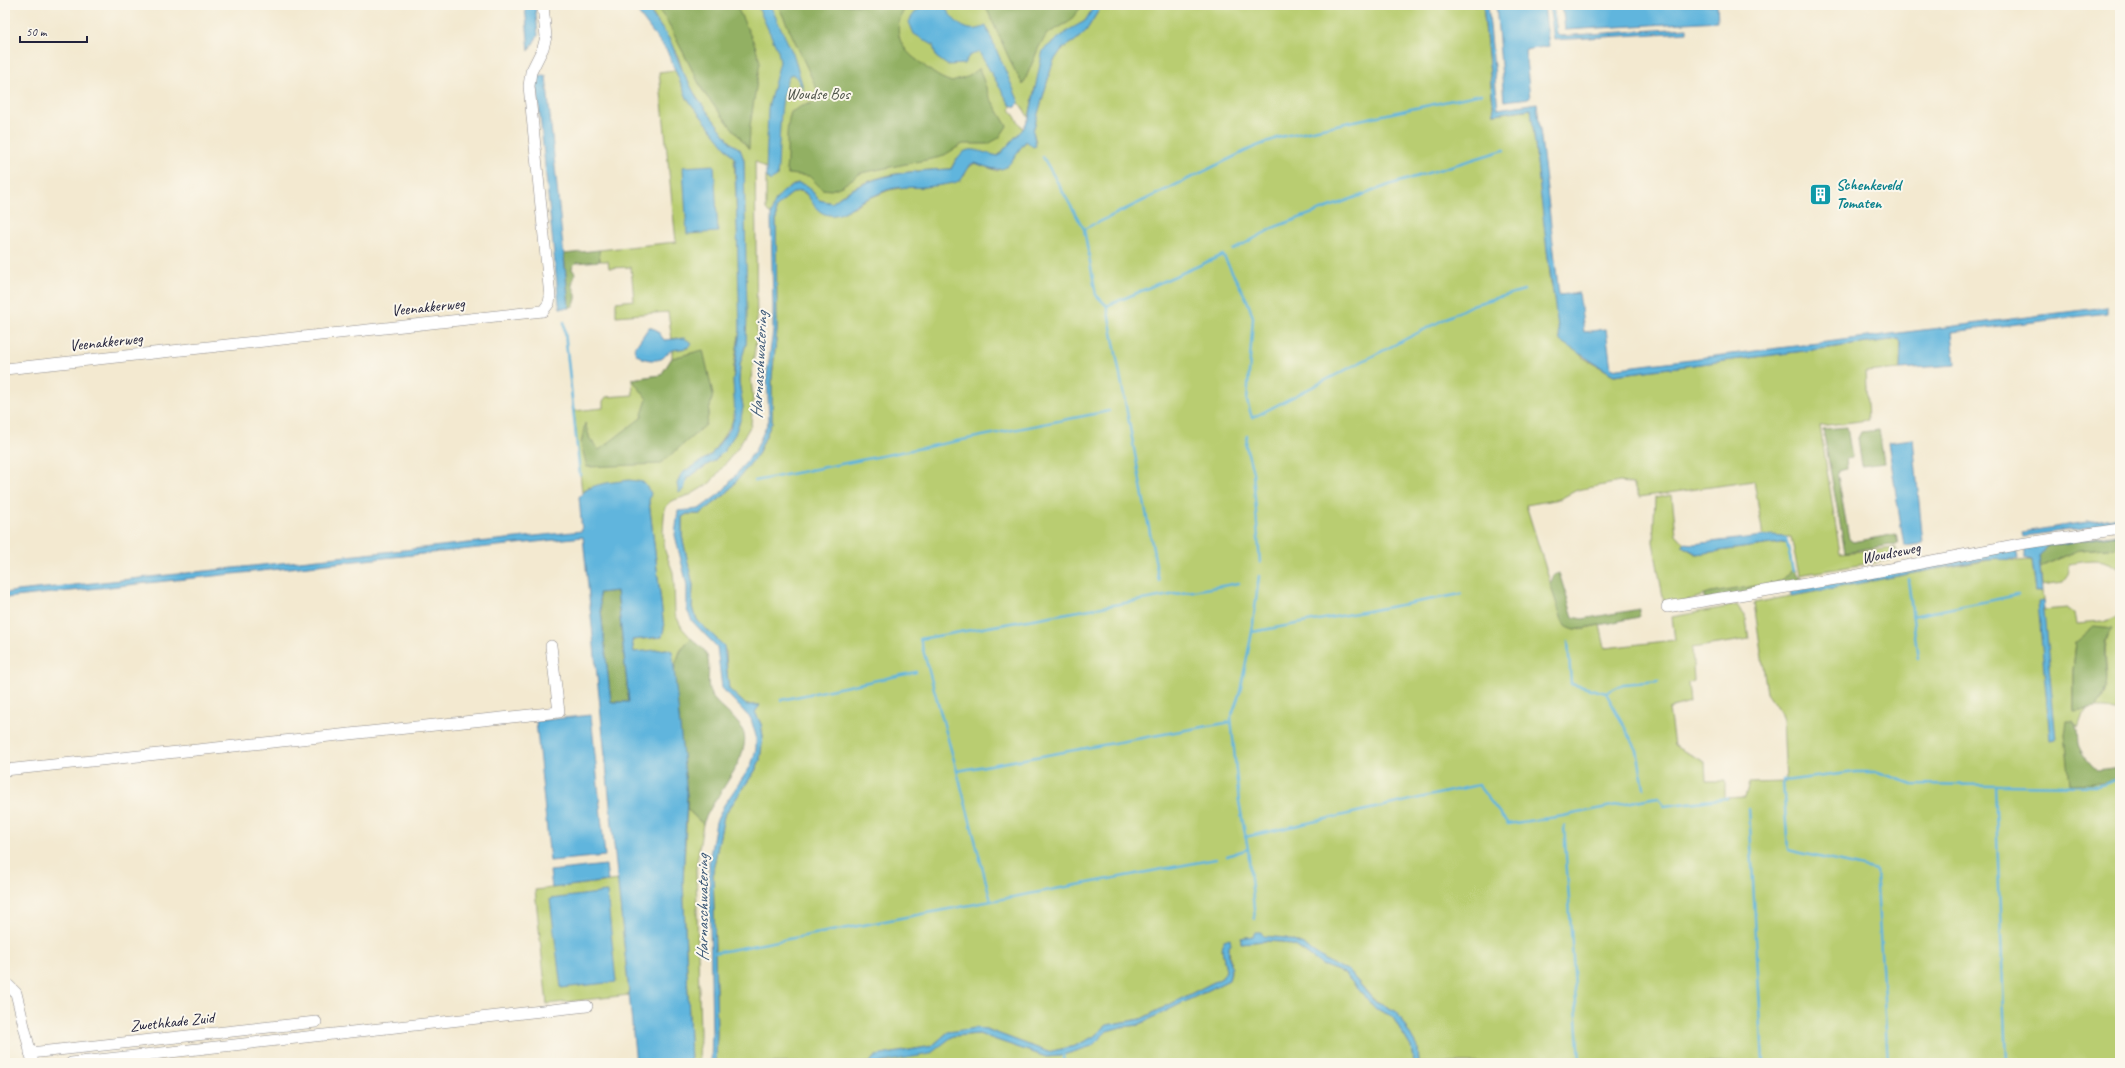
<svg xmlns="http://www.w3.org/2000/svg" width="2125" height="1068" font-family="Caveat,sans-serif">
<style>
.green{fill:#b9cd71;stroke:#6e7856;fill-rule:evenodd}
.forest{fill:#92b063;stroke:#5a694f}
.water{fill:#61b5dd;stroke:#426c8c;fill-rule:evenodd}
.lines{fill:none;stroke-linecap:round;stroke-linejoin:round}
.stream{stroke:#61b5dd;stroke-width:2.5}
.minor-casing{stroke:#8a8686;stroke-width:12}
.minor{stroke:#fff;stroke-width:11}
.labels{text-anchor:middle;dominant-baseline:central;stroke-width:4;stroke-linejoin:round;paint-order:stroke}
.park-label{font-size:16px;fill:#4f554b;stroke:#fbf7ec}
.culture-label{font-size:16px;font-weight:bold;fill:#0d838f;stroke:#fbf7ec;text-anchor:start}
.street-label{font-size:16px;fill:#22223b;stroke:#fbf7ec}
.water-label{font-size:17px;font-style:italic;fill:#385574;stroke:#fbf7ec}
</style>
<rect width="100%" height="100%" fill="#fbf7ec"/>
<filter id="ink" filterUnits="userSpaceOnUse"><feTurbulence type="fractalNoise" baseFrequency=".025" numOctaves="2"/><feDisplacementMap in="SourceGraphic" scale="8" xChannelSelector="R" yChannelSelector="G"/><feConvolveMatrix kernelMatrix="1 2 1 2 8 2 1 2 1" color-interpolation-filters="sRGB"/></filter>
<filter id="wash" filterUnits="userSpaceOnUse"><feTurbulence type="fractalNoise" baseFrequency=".012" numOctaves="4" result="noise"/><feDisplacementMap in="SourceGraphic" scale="16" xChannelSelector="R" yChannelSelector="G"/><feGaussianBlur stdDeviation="0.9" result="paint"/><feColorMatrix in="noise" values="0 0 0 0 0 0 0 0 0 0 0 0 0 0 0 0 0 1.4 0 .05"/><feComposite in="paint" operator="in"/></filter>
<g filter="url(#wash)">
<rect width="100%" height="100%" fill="#f3e9d0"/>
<!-- green -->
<g class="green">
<path d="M 645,5 L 1095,5 L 1085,21 L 1078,25 L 1035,87 L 1029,118 L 1015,96 L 1010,109 L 1023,129 L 998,156 L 993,155 L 956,159 L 951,169 C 907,171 867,173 832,203 L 819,200 L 808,186 L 797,183 C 784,190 774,200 771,215 L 766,209 L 766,176 L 770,180 L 777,176 L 755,161 L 757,333 L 751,379 L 753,400 L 751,425 L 737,449 L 710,483 L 690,495 L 671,501 L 665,508 L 664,516 L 663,533 L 665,551 L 673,572 L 674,584 L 675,614 L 682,628 L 691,638 L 680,651 L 674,670 L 673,658 L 667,649 L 634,653 L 632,640 L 662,637 L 664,628 L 649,501 L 589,487 L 582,493 L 574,411 L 603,408 L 603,401 L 606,397 L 633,395 L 632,379 L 661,375 L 672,358 L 672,350 L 688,348 L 677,338 L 672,339 L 668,312 L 616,316 L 616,302 L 634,300 L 631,267 L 609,268 L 608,261 L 600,261 L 599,250 L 676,242 L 659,72 L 675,70 L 688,100 L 734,157 L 740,282 L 740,330 L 734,365 L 733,380 L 735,407 L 732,423 L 711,455 L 685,471 L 679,492 L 687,478 L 715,460 L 735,434 L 743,407 L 739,382 L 740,364 L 746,344 L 744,160 L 740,149 L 731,143 L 697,98 L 683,72 L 678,56 L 654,16 ZM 667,20 L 672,24 L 724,118 L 704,93 Z"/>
<path d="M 1102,5 L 1483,5 L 1494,114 L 1531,109 L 1551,283 L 1582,357 L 1614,375 L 1899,339 L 1901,344 L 1900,369 L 1865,372 L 1868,420 L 1820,426 L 1840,553 L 1896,548 L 1896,559 L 1799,575 L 1791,537 L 1763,536 L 1754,481 L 1639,497 L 1633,484 L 1620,482 L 1577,490 L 1560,499 L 1526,505 L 1562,620 L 1574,630 L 1600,625 L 1605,648 L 1675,640 L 1672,617 L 1737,605 L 1746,619 L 1749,639 L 1692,648 L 1694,681 L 1688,683 L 1690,703 L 1669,709 L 1674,746 L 1705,762 L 1706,781 L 1725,781 L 1725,798 L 1745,797 L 1749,783 L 1786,782 L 1783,720 L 1780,712 L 1767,693 L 1754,603 L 1884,578 L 2001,558 L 2017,561 L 2032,560 L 2036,592 L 2042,591 L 2044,610 L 2067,608 L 2074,613 L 2076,624 L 2103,622 L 2120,615 L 2120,711 L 2106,708 L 2096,708 C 2099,703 2103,697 2105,692 C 2111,672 2100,652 2109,633 L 2076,642 L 2073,671 L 2073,710 L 2088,710 L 2083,714 L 2078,728 L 2073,722 L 2065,734 L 2104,784 L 2120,777 L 2120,1063 L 1419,1063 L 1418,1049 L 1397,1012 L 1373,999 L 1348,970 L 1333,965 L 1303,945 L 1286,938 L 1253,936 L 1241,938 L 1241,943 L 1265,941 L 1283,942 L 1297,947 L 1322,965 L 1344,973 L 1376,1009 L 1392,1016 L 1411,1047 L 1414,1063 L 878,1063 L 942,1044 L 953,1036 L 979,1034 L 1046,1057 L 1060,1056 L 1092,1046 L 1107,1031 L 1121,1027 L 1138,1025 L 1229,980 L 1231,972 L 1229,946 L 1222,949 L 1226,971 L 1222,978 L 1141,1019 L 1107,1025 L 1093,1037 L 1075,1046 L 1048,1052 L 986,1029 L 948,1032 L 932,1046 L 876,1056 L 868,1063 L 716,1063 L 717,1033 L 713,870 L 724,816 L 755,771 L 760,760 L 763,736 L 761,724 L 755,712 L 760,705 L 746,705 L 728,689 L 726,651 L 698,621 L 694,614 L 692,607 L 693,585 L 682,536 L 682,517 L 687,514 L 700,514 L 726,494 L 758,454 L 772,422 L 772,376 L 777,331 L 776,208 C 807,175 802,198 828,215 L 857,206 L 860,202 L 889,190 L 906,187 L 924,187 L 964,176 L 968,168 L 975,163 L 998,171 L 1027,141 L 1031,144 L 1036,142 L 1033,131 L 1053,62 L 1062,49 L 1075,41 L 1086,31 Z"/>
<polygon points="1672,495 1676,534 1684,543 1682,546 1696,554 1787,542 1793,569 1782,580 1775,583 1705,595 1665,608 1653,542 1655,498"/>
<path d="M 2120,547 L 2120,570 C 2105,556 2088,560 2070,563 L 2068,575 L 2063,582 L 2042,585 L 2040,567 L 2079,550 Z"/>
<polygon points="687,809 703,824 696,869 700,1035 699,1063 691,1063 683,882"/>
<polygon points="618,880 629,995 547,1004 535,890"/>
</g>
<!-- forest -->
<g class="forest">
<polygon points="655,5 736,5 755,45 760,62 750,126 749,149 704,93 667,21"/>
<path d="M 778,5 L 907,5 C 892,27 897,46 918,61 C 930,70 936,77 952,82 L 967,77 L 979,68 L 989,96 L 1007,126 L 999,138 L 988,144 L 963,144 L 941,157 L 861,173 L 842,186 L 831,190 L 822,189 L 809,176 L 788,174 L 786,170 C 789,151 784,131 791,112 L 802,106 L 822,100 Z"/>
<polygon points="985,5 1083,5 1069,22 1047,34 1039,47 1023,85 1013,67"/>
<path d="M 599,250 L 600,261 L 576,263 L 573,266 L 572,269 L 575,273 L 572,285 C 576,293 578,296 574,305 L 569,308 L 564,254 Z"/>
<polygon points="703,350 713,394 706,425 660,464 587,467 581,444 585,423 590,439 599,450 641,418 647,399 632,379 661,375 672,358"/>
<polygon points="1847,427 1852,458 1846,459 1847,469 1837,471 1849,539 1853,542 1896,534 1898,544 1845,552 1823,429"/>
<polygon points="1879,430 1884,463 1862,466 1858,438 1861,432"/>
<polygon points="2120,534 2120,547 2079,550 2040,567 2039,556 2048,546"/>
<polygon points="1793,569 1796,575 1808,581 1704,601 1705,595 1711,593 1775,583 1782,580"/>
<polygon points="1559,573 1573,617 1582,619 1640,609 1639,617 1574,630 1565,626 1562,620 1550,584 1554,575"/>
<polygon points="617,591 629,702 611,702 599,593"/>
<path d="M 2094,627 L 2112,629 C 2097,646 2111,672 2105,691 C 2103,697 2099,703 2096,708 L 2073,711 L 2073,671 L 2076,642 Z"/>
<path d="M 691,638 C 695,642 701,646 704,650 C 714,663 704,682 711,695 C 719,708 734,715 742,729 C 756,753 711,799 703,824 L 687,809 L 687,795 L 674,676 C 674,662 681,647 691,638 Z"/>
<path d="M 2067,722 L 2073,722 C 2079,730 2077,735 2078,744 C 2080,752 2091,765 2097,770 L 2120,767 L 2120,777 L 2104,783 L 2070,784 L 2065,734 Z"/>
</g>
<!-- water -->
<g class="water">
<polygon points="525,5 535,5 538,35 529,51"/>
<polygon points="632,5 645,5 670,40 683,72 697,98 731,143 740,149 744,160 747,315 746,344 740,364 739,382 743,407 741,418 735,434 724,451 715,460 687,478 684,489 679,493 677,484 680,476 685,471 711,455 730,429 735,415 733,380 740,330 735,159 688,100 667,51"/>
<path d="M 757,5 L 770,5 L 794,56 L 804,91 L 795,75 L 791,74 C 778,88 780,156 777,177 L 770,181 L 766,176 L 768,108 L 780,62 L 778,51 Z"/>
<path d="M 928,5 L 945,7 C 954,22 967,36 986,26 L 1019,102 L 1016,107 L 1010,105 L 979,52 L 969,56 L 964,64 L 947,65 L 936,57 L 933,45 L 914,34 L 909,22 C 914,12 918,8 928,5 Z"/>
<path d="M 1095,5 L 1102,5 L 1086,31 L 1075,41 L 1062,49 L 1053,62 L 1033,131 L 1036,146 L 1033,147 L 1026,141 C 1005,166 1012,177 975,163 L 971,164 L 961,180 L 954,183 C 944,185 934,186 924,187 C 912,188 899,186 887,190 C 879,194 870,197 862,201 C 852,206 842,217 829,215 C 803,211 814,167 776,208 L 777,331 L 772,376 L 772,422 L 758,454 L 726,494 L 700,514 L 687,514 L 682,517 L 682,536 L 693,585 L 692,607 L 694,614 L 698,621 L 724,646 L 729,689 L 746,705 L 760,705 L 755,712 L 761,724 L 763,736 L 760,760 L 755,771 L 724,816 L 713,870 L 717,1033 L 716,1063 L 711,1063 L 712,1033 L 709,862 L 716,822 L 724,805 L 751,766 L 756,749 L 756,736 L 751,719 L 722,688 L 717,647 L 692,621 L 687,610 L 687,585 L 675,535 L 678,511 L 699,509 L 722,492 L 755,451 L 769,420 L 767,374 L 773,331 L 773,306 L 771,215 C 775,195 782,192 798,183 L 808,186 L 819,200 L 832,203 C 868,174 906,171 951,169 C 966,140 973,151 998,156 L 1023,129 L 1029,118 L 1043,50 L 1069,30 L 1085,21 Z"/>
<polygon points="1483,5 1488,5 1498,109 1537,103 1559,295 1579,293 1584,332 1606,329 1611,369 2107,307 2107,313 1952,332 1955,365 1900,369 1901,344 1899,339 1614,375 1610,373 1560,341 1547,251 1531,109 1494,114"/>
<polygon points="1496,5 1544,5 1549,46 1525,50 1530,98 1504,101"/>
<polygon points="1549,5 1553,5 1557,33 1560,36 1687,28 1687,32 1554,40"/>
<polygon points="1562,5 1717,5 1718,21 1565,30"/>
<polygon points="536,76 546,76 569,308 560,308 559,304"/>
<polygon points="714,165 718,232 687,234 683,167"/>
<path d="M 649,327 L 657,330 L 664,340 L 684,338 L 692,343 C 689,350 680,348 673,350 C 667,351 666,357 661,359 C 652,362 636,359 634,349 Z"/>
<polygon points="1913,439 1923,544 1904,546 1888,442"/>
<path d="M 629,480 L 643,482 L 651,493 L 649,501 L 664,628 L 662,637 L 632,640 L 634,652 L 667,649 L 672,651 L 673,658 L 687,795 L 683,882 L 691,1063 L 636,1063 L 583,537 L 5,598 L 5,593 L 18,591 L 582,531 L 579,497 C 590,482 612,483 629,480 ZM 617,591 L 629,702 L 611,702 L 599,593 Z"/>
<polygon points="2120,517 2120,523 2024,536 2023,532"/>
<polygon points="2120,534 2048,546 2039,556 2042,591 2036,592 2032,560 2025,558 2025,547"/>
<polygon points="1772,535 1784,536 1787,542 1697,554 1682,546 1684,543 1694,544"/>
<polygon points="2016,549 2018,559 1983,560 1792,596 1791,591"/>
<polygon points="2043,601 2056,739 2050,740 2038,602"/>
<polygon points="591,715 605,856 550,861 536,721"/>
<polygon points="606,865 608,881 552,888 550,871"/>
<polygon points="607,892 616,982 561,988 550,899"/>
<polygon points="1255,932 1261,932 1263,936 1286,938 1303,945 1333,965 1348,970 1373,1000 1397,1012 1418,1049 1419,1063 1414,1063 1411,1047 1392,1016 1376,1009 1344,973 1322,965 1297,947 1283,942 1265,941 1241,943 1241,938 1253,936"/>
<path d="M 1230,938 L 1231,945 L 1229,946 C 1227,958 1233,968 1229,980 L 1138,1025 L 1121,1027 L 1107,1031 L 1092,1046 L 1060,1056 L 1046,1057 L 979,1034 L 953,1036 L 930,1054 L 878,1063 L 868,1063 L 876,1056 L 932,1046 L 948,1032 L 975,1028 L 986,1029 L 1048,1052 L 1075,1046 L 1093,1037 L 1107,1025 L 1141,1019 L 1222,978 L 1226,971 L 1222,949 L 1224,940 Z"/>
</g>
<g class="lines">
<!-- stream -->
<g class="stream">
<polyline points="1043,157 1084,229 1096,295 1107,306 1159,581"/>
<polyline points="1097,223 1252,148 1280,137 1481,94"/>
<polyline points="1084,229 1094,224"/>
<polyline points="1233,250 1275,227 1392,184 1504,150"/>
<polyline points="1107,306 1223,255 1247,300 1253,317 1247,401 1252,418 1472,305 1524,290"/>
<polyline points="564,322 580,475"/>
<polyline points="1247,435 1246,446 1253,472 1260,563"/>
<polyline points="755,481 1109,411"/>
<polyline points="1782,538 1786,538 1793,571"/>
<polyline points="1908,579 1918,659"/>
<polyline points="1912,616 2018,595"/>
<polyline points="1252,632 1461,594"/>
<polyline points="1568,641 1571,684 1606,693 1637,750 1644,788"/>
<polyline points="1606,693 1623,684 1659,681"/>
<polyline points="781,700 916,672"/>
<polyline points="957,771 1231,722"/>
<polyline points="1995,785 2006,1063"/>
<polyline points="1749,809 1763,1063"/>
<polyline points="1564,826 1580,1063"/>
<polyline points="1245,837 1478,785 1508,824 1563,816 1646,799 1659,797 1664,806 1728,798"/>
<polyline points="1227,856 1248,849"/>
<polyline points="991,901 957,771 920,639 1239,583"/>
<polyline points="1255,919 1248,849 1239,802 1231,717 1240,692 1252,632 1259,576"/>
<polyline points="714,953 1216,859"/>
<polyline points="1063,1054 1064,1063"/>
<polyline points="1888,1063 1876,870 1788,850 1783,781 1856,772 1878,772 1912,784 2098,786 2120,778"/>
</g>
</g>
</g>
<g filter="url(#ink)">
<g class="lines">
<defs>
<g id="minor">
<polyline points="5,369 543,311 549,303 550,297 529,86 531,72 543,48 546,37 543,5"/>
<polyline points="1667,607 1848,577 2020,544 2120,529"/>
<polyline points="5,770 559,712 551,646"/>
<polyline points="5,982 16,993 33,1063"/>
<polyline points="30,1053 316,1022"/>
<polyline points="71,1063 587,1006"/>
</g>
</defs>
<!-- minor casing -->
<use href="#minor" class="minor-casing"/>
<!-- minor -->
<use href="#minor" class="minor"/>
</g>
</g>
<!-- icons -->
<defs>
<symbol id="building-square" viewBox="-11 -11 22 22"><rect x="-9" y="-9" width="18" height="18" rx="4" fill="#0f9aa8" stroke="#fbf7ec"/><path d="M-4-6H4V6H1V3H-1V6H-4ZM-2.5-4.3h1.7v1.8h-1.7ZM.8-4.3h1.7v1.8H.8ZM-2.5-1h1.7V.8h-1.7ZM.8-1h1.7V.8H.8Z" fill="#fff"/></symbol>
</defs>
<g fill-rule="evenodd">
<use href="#building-square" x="1808" y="182" width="25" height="25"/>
</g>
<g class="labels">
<!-- park labels -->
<g class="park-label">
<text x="818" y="94">Woudse Bos</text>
</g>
<!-- culture labels -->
<g class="culture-label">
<text x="1836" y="185">Schenkeveld<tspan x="1836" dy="18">Tomaten</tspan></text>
</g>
<!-- street labels -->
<g class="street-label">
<text transform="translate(428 307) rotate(-6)">Veenakkerweg</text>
<text transform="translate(106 342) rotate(-6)">Veenakkerweg</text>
<text transform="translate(1891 553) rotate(-11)">Woudseweg</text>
<text transform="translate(172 1022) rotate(-6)">Zwethkade Zuid</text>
</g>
<!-- water labels -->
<g class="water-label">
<text transform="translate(759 365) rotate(-87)">Harnaschwatering</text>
<text transform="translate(702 908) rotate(-90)">Harnaschwatering</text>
</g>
</g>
<!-- margin -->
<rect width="2125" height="1068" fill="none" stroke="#fbf7ec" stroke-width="20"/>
<!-- scale -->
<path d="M20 36v6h67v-6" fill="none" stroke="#22223b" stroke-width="2"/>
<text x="26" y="36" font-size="12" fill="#22223b" stroke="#fbf7ec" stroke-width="3" paint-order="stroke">50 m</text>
</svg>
